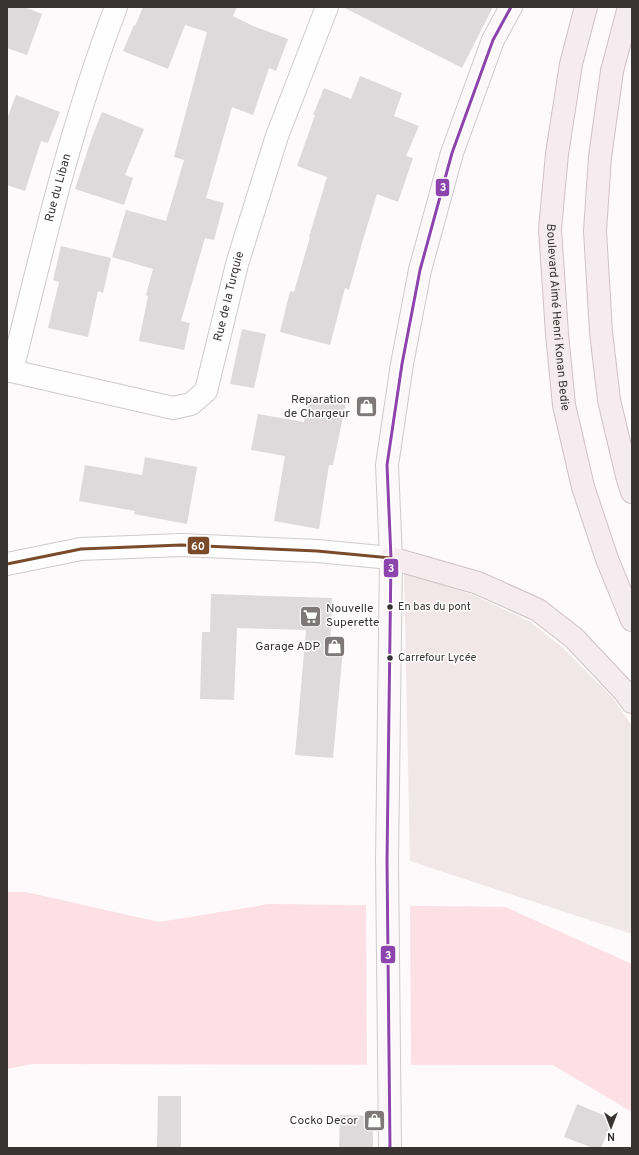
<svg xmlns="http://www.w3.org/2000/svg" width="639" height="1155" font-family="Overpass,sans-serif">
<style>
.built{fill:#f1e7e9}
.water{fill:#fce0e6}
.pier{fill:#fef9fa}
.building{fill:#ded9da}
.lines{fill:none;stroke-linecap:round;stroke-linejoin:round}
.street-casing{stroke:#cfcacb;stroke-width:24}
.secondary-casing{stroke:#cfcacb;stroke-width:24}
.highway-casing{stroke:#cfc2c5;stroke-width:24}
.street{stroke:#fffefe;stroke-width:22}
.secondary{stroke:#fcf8f9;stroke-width:22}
.highway{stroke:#f6ebee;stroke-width:22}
.highway-bridge-casing{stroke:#cfc2c5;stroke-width:24;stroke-linecap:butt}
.highway-bridge{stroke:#f6ebee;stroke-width:22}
.bus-1-casing{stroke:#fff;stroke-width:6}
.bus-2-casing{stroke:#fff;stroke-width:6}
.bus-1{stroke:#8e44ad;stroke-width:3}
.bus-2{stroke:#7a4b2a;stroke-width:3}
.bus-dot{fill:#3a3334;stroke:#fff;stroke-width:1.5}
.labels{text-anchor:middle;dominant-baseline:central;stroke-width:3;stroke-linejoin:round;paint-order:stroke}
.bus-label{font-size:11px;fill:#3a3334;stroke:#fff;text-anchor:start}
.street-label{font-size:12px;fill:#3a3334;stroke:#fff}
.poi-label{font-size:12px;fill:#3a3334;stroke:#fff;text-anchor:end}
.line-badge{stroke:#fff;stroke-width:1.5}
.badge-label{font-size:11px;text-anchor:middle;font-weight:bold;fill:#fff}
</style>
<rect width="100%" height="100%" fill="#fef9fa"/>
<!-- built -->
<polygon class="built" points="404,572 473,595 529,621 563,648 613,698 632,726 632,934 410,861"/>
<!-- water -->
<polygon class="water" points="7,892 26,892 159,922 269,904 505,907 632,964 632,1112 553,1065 32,1064 7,1069"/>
<!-- pier -->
<polygon class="pier" points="366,903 410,903 411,1067 367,1067"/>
<!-- building -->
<g class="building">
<polygon points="7,7 24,7 42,14 27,55 7,48"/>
<polygon points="143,7 237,7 233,16 253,26 288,39 276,71 269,68 253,115 232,107 206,198 224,203 214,240 205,238 181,321 190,323 184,350 139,341 148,296 146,295 153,269 112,257 126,210 166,221 184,160 174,157 207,32 185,25 168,69 123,51 134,25 135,26"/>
<polygon points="343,7 493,7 462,68"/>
<polygon points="360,76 402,93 394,116 419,126 406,156 413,158 398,202 377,194 362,243 349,290 345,288 330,345 280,332 290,291 294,292 310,237 309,237 327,177 297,166 315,115 313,115 324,88 351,99"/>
<polygon points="16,95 60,112 48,143 41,141 25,191 7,185 7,119"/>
<polygon points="102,112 144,129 125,175 133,178 124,205 75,189 92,137"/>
<polygon points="61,246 111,258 103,293 98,291 88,337 48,328 59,282 53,280"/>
<polygon points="242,329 266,334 254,388 230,384"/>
<polygon points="310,395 346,402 333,465 329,465 319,529 274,521 285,456 251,450 258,414 304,422"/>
<polygon points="145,457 197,467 187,524 134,514 135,511 79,501 85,465 142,475"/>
<polygon points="211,594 332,598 330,648 343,649 333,758 295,755 306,630 237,628 234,700 200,699 202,632 210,632"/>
<polygon points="158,1096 181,1096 181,1148 157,1148"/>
<polygon points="577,1104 613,1119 601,1148 593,1148 564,1137"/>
<polygon points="340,1115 373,1116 373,1148 339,1148"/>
</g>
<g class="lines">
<defs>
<g id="street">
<path id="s1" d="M 7,370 L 173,408 L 191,404 L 206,391 L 237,264 L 277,136 L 327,7"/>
<path id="s2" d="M 12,371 C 42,249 71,125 116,7"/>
<polyline points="7,564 81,549 181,545 317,551 391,558"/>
</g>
<polyline id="secondary" points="390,1148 387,861 391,558 387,465 402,364 420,270 452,153 493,40 511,7"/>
<g id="highway">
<path id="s3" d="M 586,7 L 571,64 L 557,154 L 550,229 L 557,334 L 564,405 L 583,487 L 607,559 L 632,620"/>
<polyline points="612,71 600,157 595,231 601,332 609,400 627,476 632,492"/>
<polyline points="391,558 478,583 538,610 574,638 624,691 632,702"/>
</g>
</defs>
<!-- street casing -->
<use href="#street" class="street-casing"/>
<!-- secondary casing -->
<use href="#secondary" class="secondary-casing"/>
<!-- highway casing -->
<use href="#highway" class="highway-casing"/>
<!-- street -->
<use href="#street" class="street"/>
<!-- secondary -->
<use href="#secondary" class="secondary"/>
<!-- highway -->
<use href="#highway" class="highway"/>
<defs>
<polyline id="highway-bridge" points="612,71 629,7"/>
</defs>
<!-- highway-bridge casing -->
<use href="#highway-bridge" class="highway-bridge-casing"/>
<!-- highway-bridge -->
<use href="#highway-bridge" class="highway-bridge"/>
<defs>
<polyline id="bus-1" points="390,1148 387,861 391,558 387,465 402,364 420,270 452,153 493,40 511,7"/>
<polyline id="bus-2" points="7,564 81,549 181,545 317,551 391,558"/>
</defs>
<!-- bus-1 casing -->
<use href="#bus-1" class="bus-1-casing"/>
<!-- bus-2 casing -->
<use href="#bus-2" class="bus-2-casing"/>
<!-- bus-1 -->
<use href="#bus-1" class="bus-1"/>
<!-- bus-2 -->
<use href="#bus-2" class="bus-2"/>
</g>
<!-- icons -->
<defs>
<symbol id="shop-square" viewBox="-11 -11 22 22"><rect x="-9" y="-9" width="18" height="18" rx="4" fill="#7f7879" stroke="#fff"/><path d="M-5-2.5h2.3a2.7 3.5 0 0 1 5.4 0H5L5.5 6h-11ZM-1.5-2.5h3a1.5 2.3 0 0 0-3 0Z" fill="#fff"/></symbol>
<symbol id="supermarket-square" viewBox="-11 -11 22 22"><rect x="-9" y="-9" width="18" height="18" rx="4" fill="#7f7879" stroke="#fff"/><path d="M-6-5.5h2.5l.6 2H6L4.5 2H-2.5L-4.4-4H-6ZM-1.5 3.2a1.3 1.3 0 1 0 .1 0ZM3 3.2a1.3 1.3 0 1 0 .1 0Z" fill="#fff"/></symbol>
</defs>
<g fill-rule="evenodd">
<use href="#shop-square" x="354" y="394" width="25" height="25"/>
<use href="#supermarket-square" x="298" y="604" width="25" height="25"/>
<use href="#shop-square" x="322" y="634" width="25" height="25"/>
<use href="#shop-square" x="362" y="1108" width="25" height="25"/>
</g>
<!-- markers -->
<g class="bus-dot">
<circle cx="390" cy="607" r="3.5"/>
<circle cx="390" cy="658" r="3.5"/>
</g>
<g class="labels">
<!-- bus labels -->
<g class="bus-label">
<text x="398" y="607">En bas du pont</text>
<text x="398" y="658">Carrefour Lycée</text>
</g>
<!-- street labels -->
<g class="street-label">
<text stroke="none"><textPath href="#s2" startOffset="189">Rue du Liban</textPath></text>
<text stroke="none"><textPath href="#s1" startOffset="306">Rue de la Turquie</textPath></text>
<text stroke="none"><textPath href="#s3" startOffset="314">Boulevard Aimé Henri Konan Bedie</textPath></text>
</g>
<!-- poi labels -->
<g class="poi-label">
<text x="350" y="400">Reparation<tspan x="350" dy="14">de Chargeur</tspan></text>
<text x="326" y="609" text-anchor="start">Nouvelle<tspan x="326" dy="14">Superette</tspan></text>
<text x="320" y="647">Garage ADP</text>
<text x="358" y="1121">Cocko Decor</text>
</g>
</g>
<g class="line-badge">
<rect x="435" y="178" width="15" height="19" rx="4" fill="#8e44ad"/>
<rect x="187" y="536" width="23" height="19" rx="4" fill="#7a4b2a"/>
<rect x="383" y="558" width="16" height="20" rx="4" fill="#8e44ad"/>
<rect x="380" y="945" width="16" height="19" rx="4" fill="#8e44ad"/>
</g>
<g class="badge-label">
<text x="443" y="191">3</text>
<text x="198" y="550">60</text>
<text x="391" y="572">3</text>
<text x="388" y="959">3</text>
</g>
<!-- border -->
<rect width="639" height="1155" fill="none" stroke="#3a3334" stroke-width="16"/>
<!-- north arrow -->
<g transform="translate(611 1127) rotate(180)" stroke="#ffffff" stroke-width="3" paint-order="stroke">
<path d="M0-3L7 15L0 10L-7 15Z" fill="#3a3334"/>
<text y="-6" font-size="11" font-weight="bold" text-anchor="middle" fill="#3a3334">N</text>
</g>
</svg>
